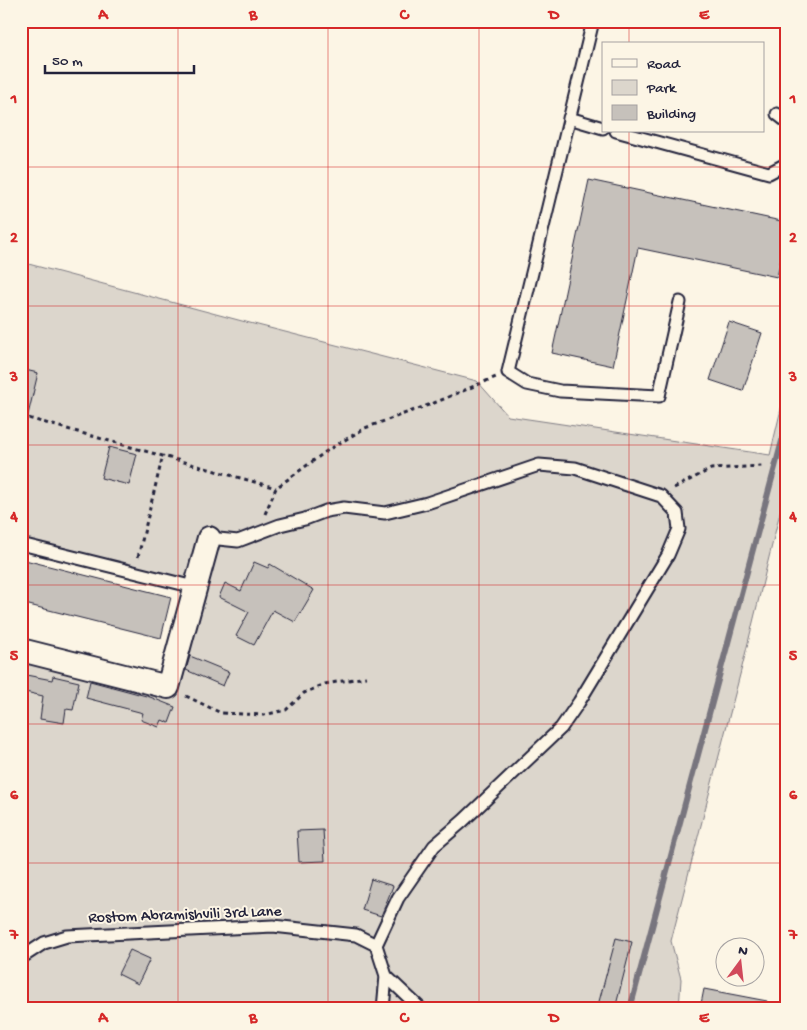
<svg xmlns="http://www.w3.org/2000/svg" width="807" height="1030" font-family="'Gochi Hand',sans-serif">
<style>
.green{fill:#dcd6cc;stroke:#7f7c84}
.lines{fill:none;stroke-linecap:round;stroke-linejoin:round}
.stream{stroke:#78757e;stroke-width:6}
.building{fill:#c6c1bb;stroke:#22223b}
.service-casing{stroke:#22223b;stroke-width:15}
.minor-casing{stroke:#22223b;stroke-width:26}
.path{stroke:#22223b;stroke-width:3;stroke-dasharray:4 4;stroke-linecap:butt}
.service{stroke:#fcf5e5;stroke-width:11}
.minor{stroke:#fcf5e5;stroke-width:22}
.grid{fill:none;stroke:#d62828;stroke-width:1;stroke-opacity:0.55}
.labels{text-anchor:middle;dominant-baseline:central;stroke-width:4;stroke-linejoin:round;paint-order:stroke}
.street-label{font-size:16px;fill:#22223b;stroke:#fcf5e5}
.neatline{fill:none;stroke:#d62828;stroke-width:2}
.grid-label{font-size:16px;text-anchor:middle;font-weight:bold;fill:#d62828}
</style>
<rect width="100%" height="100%" fill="#fcf5e5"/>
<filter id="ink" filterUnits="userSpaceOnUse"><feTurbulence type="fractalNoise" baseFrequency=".02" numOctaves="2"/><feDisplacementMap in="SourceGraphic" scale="10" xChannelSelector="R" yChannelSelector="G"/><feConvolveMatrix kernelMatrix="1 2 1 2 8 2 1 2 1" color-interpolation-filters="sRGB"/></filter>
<g filter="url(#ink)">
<!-- green -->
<polygon class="green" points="21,262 242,321 477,381 508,416 770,455 786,388 786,488 743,663 671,941 681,979 679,1009 21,1009 21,661 171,694 209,584 21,539"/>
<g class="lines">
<!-- stream -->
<polyline class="stream" points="630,1009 786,426"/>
</g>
<!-- building -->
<g class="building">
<polygon points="589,180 786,222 786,236 777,277 638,248 613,366 552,353"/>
<polygon points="729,322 762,333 743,391 710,380"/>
<polygon points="21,369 38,373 27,419 21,419"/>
<polygon points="109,447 137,454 129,485 101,478"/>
<polygon points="21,559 171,597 161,638 21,603"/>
<polygon points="254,562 268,568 270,564 314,590 295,622 273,610 254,645 236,636 249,612 219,597 225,583 241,591"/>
<polygon points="190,656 229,672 223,686 186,670"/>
<polygon points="21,674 52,680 53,676 79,682 73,710 66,709 64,723 40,719 43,696 21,691"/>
<polygon points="90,681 150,697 175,707 169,723 162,720 159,727 141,720 143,713 86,698"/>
<polygon points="323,830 325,861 299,862 297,831"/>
<polygon points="371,879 393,886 381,916 362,910"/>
<polygon points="616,938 632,942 615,1009 597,1009"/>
<polygon points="130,950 150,959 138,984 118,974"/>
<polygon points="704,989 767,1001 766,1009 700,1009"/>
</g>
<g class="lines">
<defs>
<g id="service">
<polyline points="593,21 508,372 527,384 560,391 659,396 680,302"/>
<polyline points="777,114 786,121"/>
<polyline points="569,118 603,128"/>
<polyline points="616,131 769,173 786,164"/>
<polyline points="209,538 238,541 280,525 305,519 326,511 344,508 385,513 427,503 539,465 575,468 661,496 677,513 679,529 668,555 579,702 561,728 463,821 434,846 398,898 376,945"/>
<polyline points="21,544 194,587"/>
<polyline points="21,958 44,943 67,936 273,926 356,935 376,945 386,976 383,1009"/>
<polyline points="386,976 421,1009"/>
</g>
<polyline id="minor" points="21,650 168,687 209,538"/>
</defs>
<!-- service casing -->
<use href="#service" class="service-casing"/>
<!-- minor casing -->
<use href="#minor" class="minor-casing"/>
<!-- path -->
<g class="path">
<polyline points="21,416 276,488"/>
<polyline points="674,488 711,469 762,466"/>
<polyline points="265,514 276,488 328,450 365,428 434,403 496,377"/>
<polyline points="138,557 163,455"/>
<polyline points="186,696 221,713 264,715 286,710 304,693 325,684 366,677"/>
</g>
<!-- service -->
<use href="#service" class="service"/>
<!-- minor -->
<use href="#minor" class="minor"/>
</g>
</g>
<!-- grid -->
<path class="grid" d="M 178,21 L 178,1009M 328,21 L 328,1009M 479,21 L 479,1009M 629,21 L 629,44M 629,131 L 629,1009M 21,167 L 786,167M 21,306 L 786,306M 21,445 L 786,445M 21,585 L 786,585M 21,724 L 786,724M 21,863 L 786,863"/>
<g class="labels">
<!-- street labels -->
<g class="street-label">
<text transform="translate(185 916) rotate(-2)">Rostom Abramishvili 3rd Lane</text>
</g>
</g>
<!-- margin -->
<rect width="807" height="1030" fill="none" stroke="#fcf5e5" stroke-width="55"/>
<!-- legend -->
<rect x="602" y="42" width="162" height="90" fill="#fcf5e5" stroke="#a5a1a1"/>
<rect x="612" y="59" width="25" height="8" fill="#fcf5e5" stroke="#a5a1a1"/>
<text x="647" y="68" font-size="15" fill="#22223b">Road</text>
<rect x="612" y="80" width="25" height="15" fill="#dcd6cc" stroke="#a5a1a1"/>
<text x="647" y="92" font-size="15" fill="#22223b">Park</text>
<rect x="612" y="105" width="25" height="15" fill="#c6c1bb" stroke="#a5a1a1"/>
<text x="647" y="118" font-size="15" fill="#22223b">Building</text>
<!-- north arrow -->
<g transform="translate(740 962) rotate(15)"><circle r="24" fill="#fcf5e5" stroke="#a5a1a1"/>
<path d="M0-4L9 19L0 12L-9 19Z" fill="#d1495b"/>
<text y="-8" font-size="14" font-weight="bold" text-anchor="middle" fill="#22223b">N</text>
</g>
<!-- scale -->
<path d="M45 65v8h149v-8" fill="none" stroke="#22223b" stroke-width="2.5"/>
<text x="52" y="65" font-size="15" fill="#22223b" stroke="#fcf5e5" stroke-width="4" paint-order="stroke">50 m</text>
<rect x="28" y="28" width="752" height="974" class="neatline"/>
<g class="grid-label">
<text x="103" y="19">A</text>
<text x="253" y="19">B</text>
<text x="404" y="19">C</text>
<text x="554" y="19">D</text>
<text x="704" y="19">E</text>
<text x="14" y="103">1</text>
<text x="793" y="103">1</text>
<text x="14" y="242">2</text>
<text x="793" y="242">2</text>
<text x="14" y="381">3</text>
<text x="793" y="381">3</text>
<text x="14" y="521">4</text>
<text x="793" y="521">4</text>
<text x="14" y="660">5</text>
<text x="793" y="660">5</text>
<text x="14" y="799">6</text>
<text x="793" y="799">6</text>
<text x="14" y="939">7</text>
<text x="793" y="939">7</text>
<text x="103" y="1022">A</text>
<text x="253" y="1022">B</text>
<text x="404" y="1022">C</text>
<text x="554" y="1022">D</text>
<text x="704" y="1022">E</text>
</g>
</svg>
